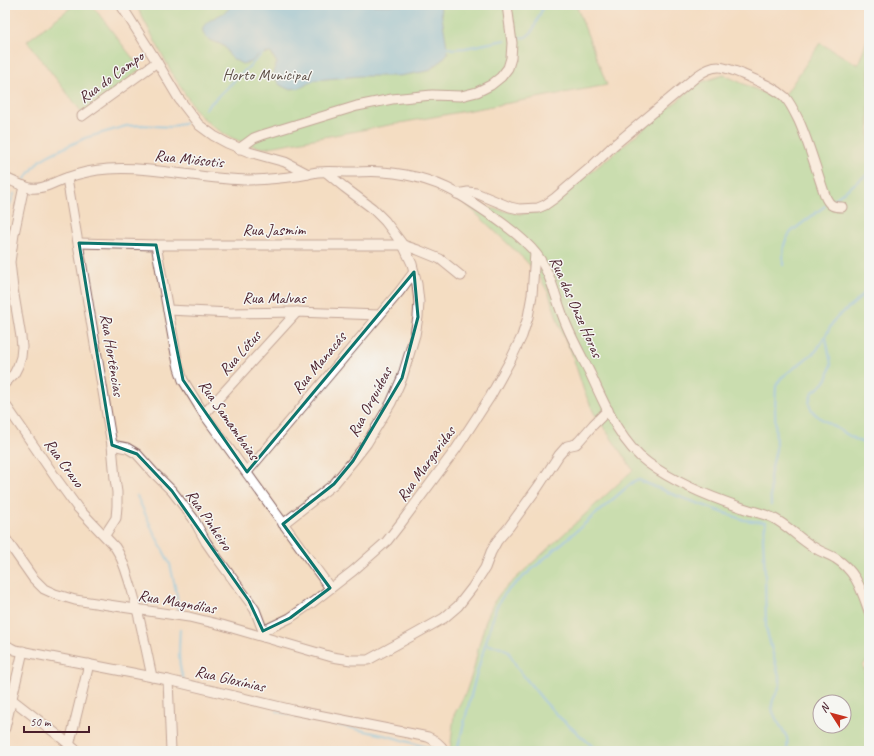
<svg xmlns="http://www.w3.org/2000/svg" width="874" height="756" font-family="Caveat,sans-serif">
<style>
.green{fill:#97de97;stroke:#707e61;fill-rule:evenodd}
.water{fill:#6fc3eb;stroke:#5c718b}
.lines{fill:none;stroke-linecap:round;stroke-linejoin:round}
.stream{stroke:#6fc3eb;stroke-width:2.5}
.minor-casing{stroke:#866260;stroke-width:11}
.minor{stroke:#fff;stroke-width:9}
.marked{fill:none;stroke:#0f766e;stroke-width:3;stroke-linejoin:round}
.labels{text-anchor:middle;dominant-baseline:central;stroke-width:3;stroke-linejoin:round;paint-order:stroke}
.park-label{font-size:16px;fill:#5d4f46;stroke:#f6f6f2}
.street-label{font-size:16px;fill:#4a1f2b;stroke:#f6f6f2}
</style>
<rect width="100%" height="100%" fill="#f6f6f2"/>
<filter id="ink" filterUnits="userSpaceOnUse"><feTurbulence type="fractalNoise" baseFrequency=".025" numOctaves="2"/><feDisplacementMap in="SourceGraphic" scale="8" xChannelSelector="R" yChannelSelector="G"/><feConvolveMatrix kernelMatrix="1 2 1 2 8 2 1 2 1" color-interpolation-filters="sRGB"/></filter>
<filter id="wash" filterUnits="userSpaceOnUse"><feTurbulence type="fractalNoise" baseFrequency=".012" numOctaves="4" result="noise"/><feDisplacementMap in="SourceGraphic" scale="16" xChannelSelector="R" yChannelSelector="G"/><feGaussianBlur stdDeviation="0.9" result="paint"/><feColorMatrix in="noise" values="0 0 0 0 0 0 0 0 0 0 0 0 0 0 0 0 0 1.4 0 .05"/><feComposite in="paint" operator="in"/></filter>
<g filter="url(#wash)">
<rect width="100%" height="100%" fill="#f4ddc2"/>
<!-- green -->
<g class="green">
<polygon points="74,5 92,5 141,69 83,114 27,41"/>
<polygon points="136,5 576,5 607,85 264,148 246,144 228,136 212,126 198,114 173,75"/>
<path d="M 869,34 L 869,600 L 862,605 L 869,628 L 869,659 L 863,665 L 869,688 L 869,751 L 450,751 L 454,715 L 466,692 L 474,668 L 479,645 L 486,620 L 494,602 L 501,592 L 633,470 L 594,413 L 584,391 L 571,351 L 562,333 L 549,294 L 538,274 L 525,260 L 465,203 L 520,214 L 544,211 L 699,83 L 724,75 L 781,101 L 820,43 L 858,65 ZM 820,702 L 844,702 L 844,726 L 820,726 Z"/>
</g>
<!-- water -->
<path class="water" d="M 231,5 L 440,5 L 448,53 L 440,62 L 428,71 L 399,76 L 360,76 L 315,80 L 300,88 L 288,89 L 280,85 L 274,77 L 273,72 L 277,63 L 271,53 L 262,54 L 257,56 L 251,62 L 242,64 C 237,61 232,59 229,55 C 227,51 226,47 222,45 C 217,42 210,42 206,37 C 194,24 218,17 225,12 C 228,10 229,8 231,5 Z"/>
<g class="lines">
<!-- stream -->
<g class="stream">
<polyline points="518,38 526,37 532,32 544,5"/>
<polyline points="445,46 452,49 465,48 505,40"/>
<polyline points="205,109 264,52"/>
<polyline points="25,179 39,161 49,155 85,138 126,126 142,125 170,127 185,123"/>
<polyline points="832,201 869,173"/>
<polyline points="5,211 10,204 14,194"/>
<path d="M 783,265 C 783,251 782,242 792,231 L 825,206"/>
<polyline points="865,291 869,297"/>
<polyline points="826,338 831,364 828,377 824,383 812,393 811,396 809,403 810,407 814,413 820,418 858,441 869,444"/>
<polyline points="137,496 153,531 170,564 177,596 178,610"/>
<polyline points="771,505 770,476 776,449 775,408 776,386 781,378 816,351 825,337 834,320 859,299 869,287"/>
<path d="M 180,630 C 179,645 177,668 185,682"/>
<polyline points="486,643 488,645 501,647 508,651 518,669 544,701 558,716 598,751"/>
<polyline points="277,711 290,715"/>
<polyline points="296,716 388,736 433,749"/>
<path d="M 457,751 L 476,676 L 496,608 L 501,599 L 508,590 L 634,481 L 639,480 L 672,494 L 744,520 L 753,521 L 766,522 L 763,537 L 765,573 L 766,628 L 780,680 C 782,691 771,696 772,707 C 772,717 784,729 787,738 C 788,742 787,747 787,751"/>
</g>
</g>
</g>
<g filter="url(#ink)">
<g class="lines">
<defs>
<g id="minor">
<polyline points="121,5 157,62 179,99 199,125 214,136 227,143 249,152 285,162 308,174"/>
<polyline points="82,116 157,62"/>
<polyline points="239,149 254,138 262,135 357,106 392,99 432,95 461,96 477,92 491,85 501,77 508,68 511,58 512,43 507,5"/>
<path d="M 5,178 C 13,181 21,186 30,188 C 43,190 54,182 66,178 C 80,173 94,170 108,169 C 156,166 202,180 249,180 C 264,180 281,178 297,176 C 304,175 311,173 318,172 C 329,171 340,172 351,172 C 362,172 373,171 383,172 C 412,174 440,182 465,198 C 487,212 521,234 537,255 C 552,275 556,301 566,324 C 573,341 582,357 590,373 C 604,403 620,443 648,463 C 674,482 710,497 740,507 C 751,511 761,513 771,517 C 788,525 799,539 815,548 C 821,552 828,554 835,558 C 856,571 861,589 869,611"/>
<polyline points="67,178 112,445 115,479 117,492 117,506 116,518 105,535"/>
<path d="M 457,194 L 468,192 L 476,193 L 510,207 L 519,209 L 538,208 L 545,205 L 555,198 L 590,168 L 613,146 L 697,76 C 715,63 723,66 742,74 C 757,81 773,86 785,97 C 791,104 795,113 799,121 C 810,146 817,173 826,198 C 830,206 834,207 842,207"/>
<polyline points="79,243 156,245 403,245 418,250 440,259 461,276"/>
<polyline points="156,245 176,354 179,368 183,380 204,414 330,588"/>
<polyline points="168,310 231,313 297,312 379,315"/>
<polyline points="5,383 14,374 18,366 21,357 22,347 21,337 13,289 10,262 14,234 24,186"/>
<path d="M 5,404 L 58,481 L 77,507 L 115,547 C 124,560 127,575 132,590 C 140,618 146,648 152,677"/>
<polyline points="204,414 297,312"/>
<polyline points="112,445 127,448 137,454 154,473 172,491 193,518 206,542 215,555 249,601 255,610 263,631"/>
<polyline points="247,472 399,292 414,272"/>
<polyline points="283,524 334,484 353,461 367,443 391,403 402,378 415,335 418,317 419,302 417,284 412,264 403,245 385,221 372,208 344,187 326,172"/>
<polyline points="5,538 33,578 44,589 55,594 75,600 189,617 222,625 332,657 351,660 368,660 412,636 444,618 458,606 472,588 485,568 491,552 497,541 509,527 538,487 559,455 567,446 576,444 579,441 593,425 608,410"/>
<polyline points="264,637 263,631 290,618 313,602 353,571 387,541 401,523 456,449 490,397 511,359 522,336 528,317 532,295 535,253"/>
<path d="M 5,644 L 11,648 L 15,650 L 168,680 L 293,710 L 428,737 C 435,740 440,744 445,751"/>
<polyline points="168,680 171,751"/>
<polyline points="5,694 59,736 77,751"/>
<polyline points="5,728 23,651"/>
<polyline points="68,750 89,664"/>
</g>
</defs>
<!-- minor casing -->
<use href="#minor" class="minor-casing"/>
<!-- minor -->
<use href="#minor" class="minor"/>
</g>
</g>
<!-- marked area -->
<path d="M0 0H874V756H0ZM 79,243 L 156,245 L 183,380 L 247,472 L 414,272 L 418,317 L 402,378 L 353,461 L 334,484 L 283,524 L 330,588 L 290,618 L 263,631 L 249,601 L 172,491 L 137,454 L 112,445 Z" fill="#f4ddc2" fill-opacity=".55" fill-rule="evenodd"/>
<path class="marked" d="M 79,243 L 156,245 L 183,380 L 247,472 L 414,272 L 418,317 L 402,378 L 353,461 L 334,484 L 283,524 L 330,588 L 290,618 L 263,631 L 249,601 L 172,491 L 137,454 L 112,445 Z"/>
<g class="labels">
<!-- park labels -->
<g class="park-label">
<text x="266" y="75">Horto Municipal</text>
</g>
<!-- street labels -->
<g class="street-label">
<text transform="translate(111 77) rotate(-36)">Rua do Campo</text>
<text transform="translate(189 159) rotate(6)">Rua Miósotis</text>
<text x="274" y="230">Rua Jasmim</text>
<text x="274" y="298">Rua Malvas</text>
<text transform="translate(576 307) rotate(66)">Rua das Onze Horas</text>
<text transform="translate(240 353) rotate(-48)">Rua Lótus</text>
<text transform="translate(112 355) rotate(81)">Rua Hortências</text>
<text transform="translate(319 363) rotate(-50)">Rua Manacás</text>
<text transform="translate(370 402) rotate(-62)">Rua Orquídeas</text>
<text transform="translate(229 420) rotate(55)">Rua Samambaias</text>
<text transform="translate(64 463) rotate(54)">Rua Cravo</text>
<text transform="translate(426 464) rotate(-54)">Rua Margaridas</text>
<text transform="translate(209 520) rotate(56)">Rua Pinheiro</text>
<text transform="translate(177 602) rotate(10)">Rua Magnólias</text>
<text transform="translate(230 679) rotate(13)">Rua Gloxínias</text>
</g>
</g>
<!-- margin -->
<rect width="874" height="756" fill="none" stroke="#f6f6f2" stroke-width="20"/>
<!-- north arrow -->
<g transform="translate(832 714) rotate(306)"><circle r="19" fill="#f6f6f2" stroke="#b1a0a2"/>
<path d="M0-3L7 15L0 10L-7 15Z" fill="#c8321e"/>
<text y="-6" font-size="11" font-weight="bold" text-anchor="middle" fill="#4a1f2b">N</text>
</g>
<!-- scale -->
<path d="M24 726v6h65v-6" fill="none" stroke="#4a1f2b" stroke-width="2"/>
<text x="30" y="726" font-size="12" fill="#4a1f2b" stroke="#f6f6f2" stroke-width="3" paint-order="stroke">50 m</text>
</svg>
